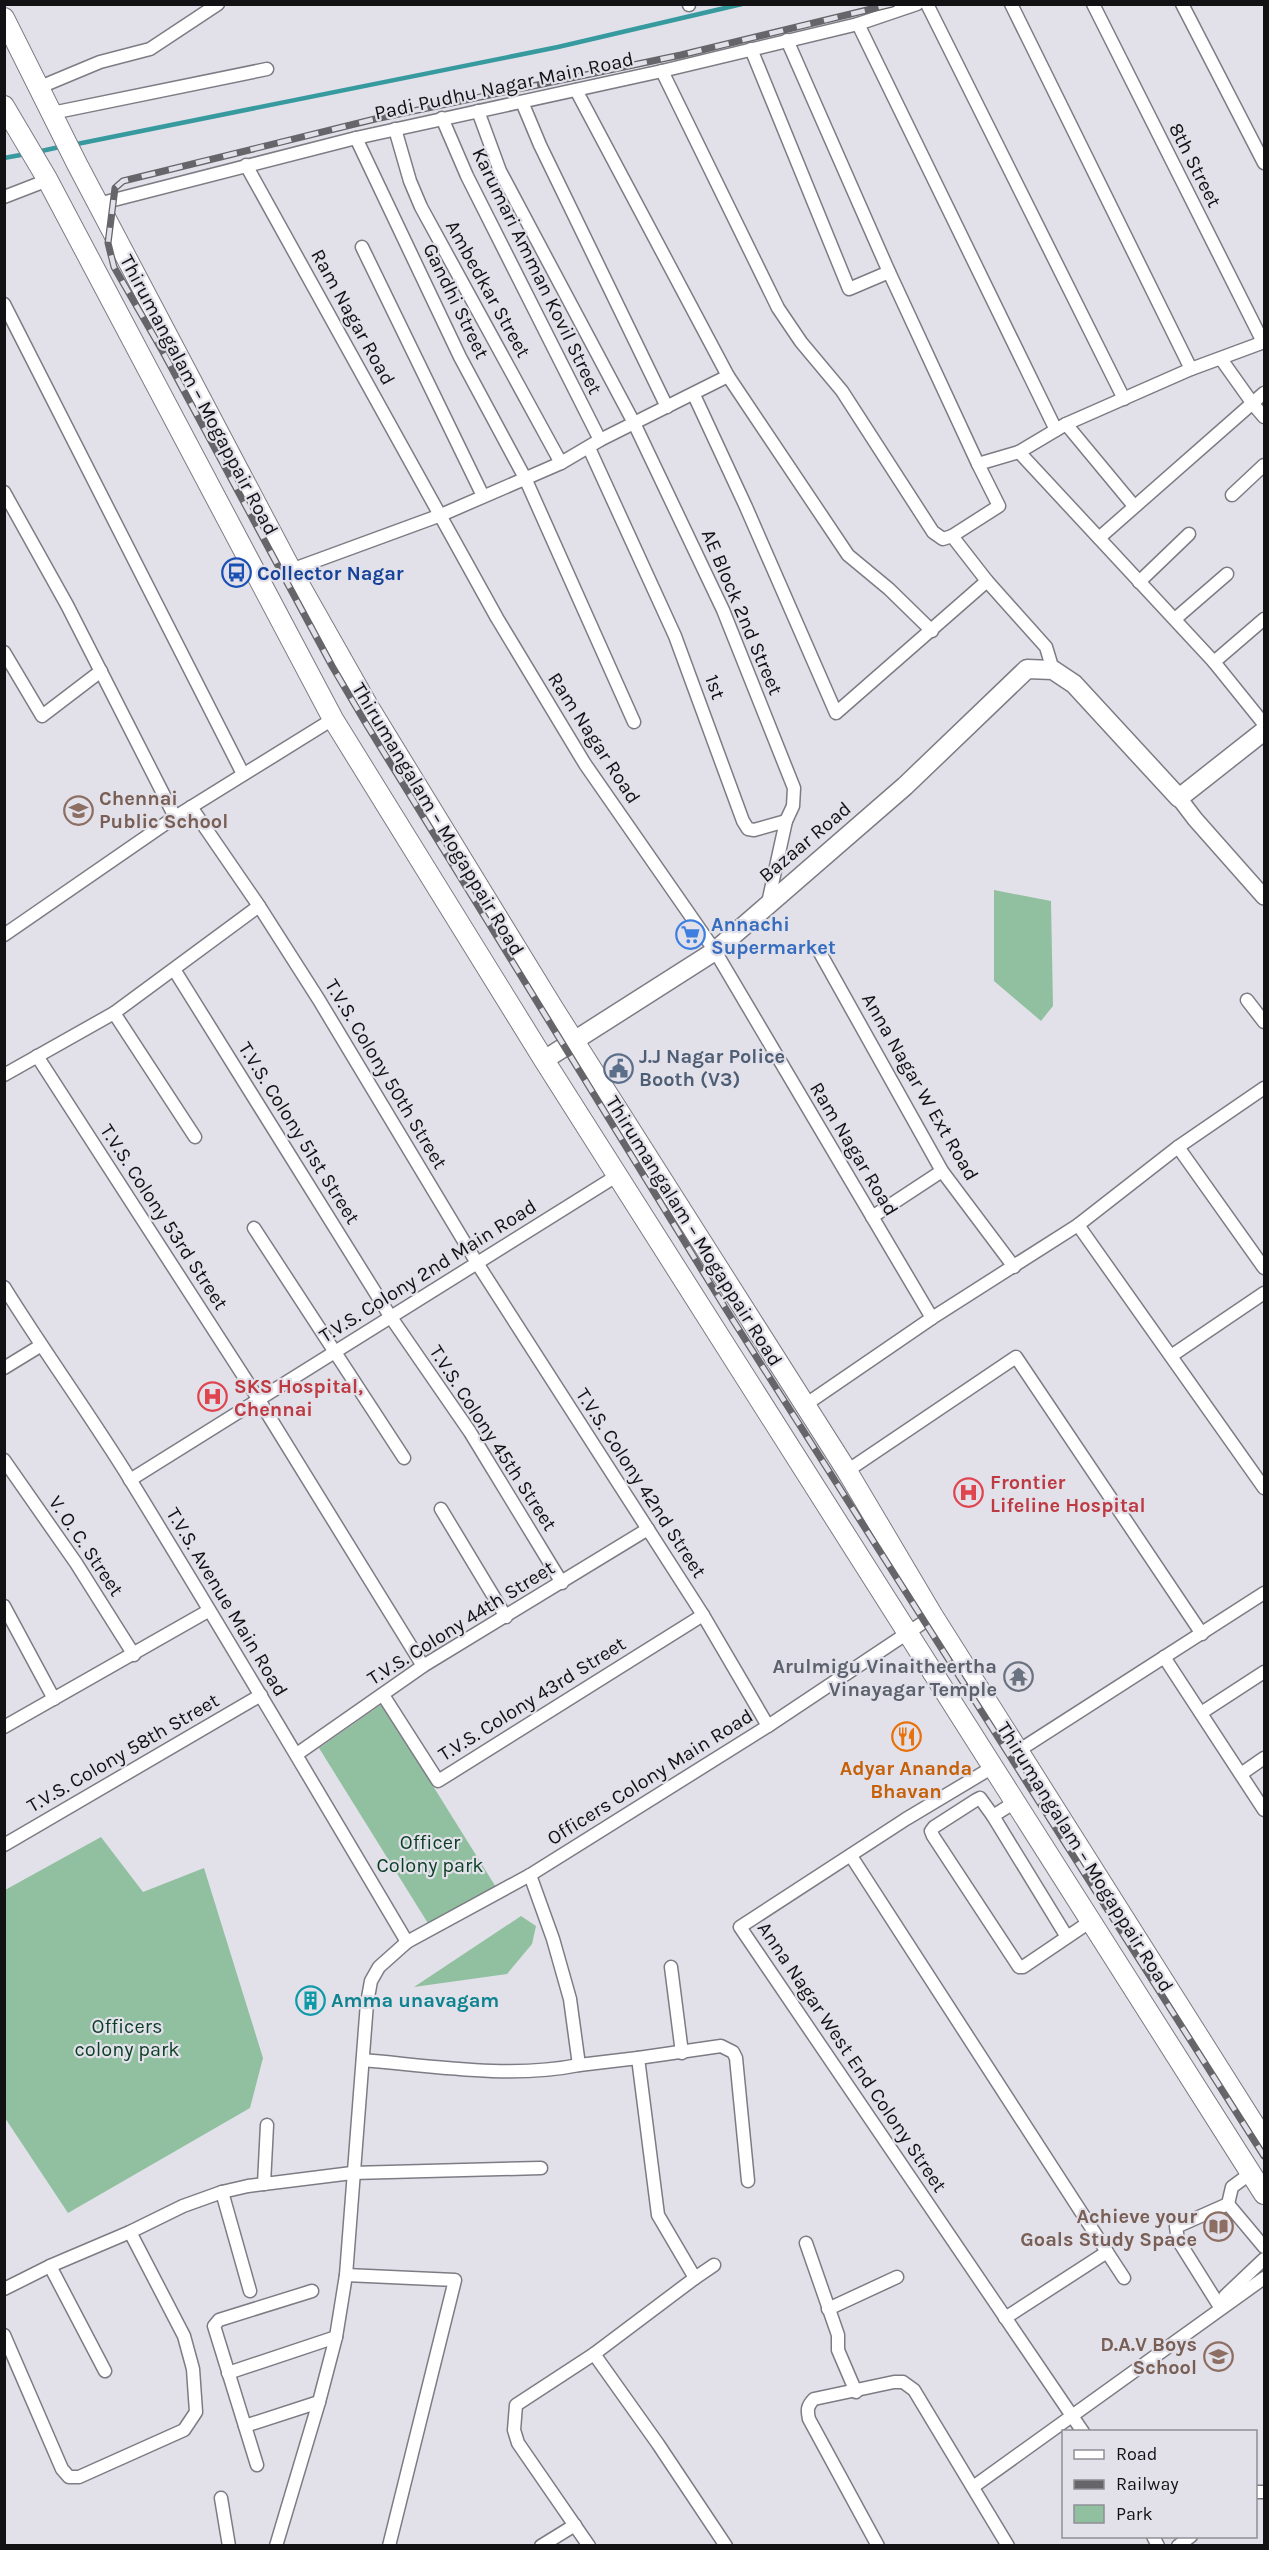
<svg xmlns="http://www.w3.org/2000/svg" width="1269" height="2550" font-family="Karla,sans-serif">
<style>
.green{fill:#91c0a0}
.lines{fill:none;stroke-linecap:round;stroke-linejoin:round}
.stream{stroke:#379a9e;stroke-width:4.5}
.minor-casing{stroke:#7d7c84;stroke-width:15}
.tertiary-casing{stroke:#7d7c84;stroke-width:18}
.secondary-casing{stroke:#7d7c84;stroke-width:21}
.primary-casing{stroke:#7d7c84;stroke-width:22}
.minor{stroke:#fff;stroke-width:12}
.tertiary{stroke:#fff;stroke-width:15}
.secondary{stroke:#fff;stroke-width:18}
.primary{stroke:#fff;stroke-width:20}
.rail-casing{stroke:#65656a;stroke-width:7}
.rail{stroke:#e2e1ea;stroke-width:4.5;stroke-dasharray:14;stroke-linecap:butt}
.labels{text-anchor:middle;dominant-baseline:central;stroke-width:4.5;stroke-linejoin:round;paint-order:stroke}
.street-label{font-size:20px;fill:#121215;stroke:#e2e1ea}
.transit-label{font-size:20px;font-weight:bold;fill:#164399;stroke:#e2e1ea;text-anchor:start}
.education-label{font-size:20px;font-weight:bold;fill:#785e54;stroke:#e2e1ea;text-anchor:end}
.shop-label{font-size:20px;font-weight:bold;fill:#366cbe;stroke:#e2e1ea;text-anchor:start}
.service-label{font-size:20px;font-weight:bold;fill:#4e5e75;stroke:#e2e1ea;text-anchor:start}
.health-label{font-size:20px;font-weight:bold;fill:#be3a42;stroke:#e2e1ea;text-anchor:start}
.worship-label{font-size:20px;font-weight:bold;fill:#5b616d;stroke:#e2e1ea;text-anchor:end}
.food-label{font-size:20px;font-weight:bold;fill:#c56008;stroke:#e2e1ea}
.park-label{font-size:20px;fill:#0a3e23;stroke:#e2e1ea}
.culture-label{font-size:20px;font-weight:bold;fill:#0d838f;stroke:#e2e1ea;text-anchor:start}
</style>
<rect width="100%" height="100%" fill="#e2e1ea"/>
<!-- green -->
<g class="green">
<polygon points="994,890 1051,901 1053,1006 1041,1021 994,981"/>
<polygon points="382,1704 499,1892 434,1933 319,1748"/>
<polygon points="101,1837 143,1892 204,1868 263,2058 250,2108 68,2213 5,2118 5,1890"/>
<polygon points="521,1916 536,1926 532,1944 507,1974 414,1987"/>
</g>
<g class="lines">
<!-- stream -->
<g class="stream">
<polyline points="72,145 558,47 742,4"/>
<polyline points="37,152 64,146"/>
<polyline points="4,158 26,154"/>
</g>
<defs>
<g id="minor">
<polyline points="689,4 689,5"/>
<polyline points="927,4 1124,399"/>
<polyline points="1011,4 1191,369"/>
<polyline points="1093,4 1263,342"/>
<polyline points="1182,4 1264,163"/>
<polyline points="858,24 1056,430"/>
<polyline points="787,40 889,272 978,464"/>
<polyline points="751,49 849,289 889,272"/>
<polyline points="662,71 778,308 801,342 842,391 933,532 943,539 952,536 987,581 1046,647 1053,670"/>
<polyline points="40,87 100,62 150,49 218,4"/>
<polyline points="576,90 728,376 848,555 889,589 932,631"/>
<polyline points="522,102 540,145 667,407"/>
<polyline points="478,111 500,171 634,423 723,610 794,788 793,806 786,821 768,903"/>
<polyline points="52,113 267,69"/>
<polyline points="442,118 467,176 600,440"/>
<polyline points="395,129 410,181 421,207 561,463"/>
<polyline points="356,138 460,357 525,478 634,722"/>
<polyline points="246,165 497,618 585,764 715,951 932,1318"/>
<polyline points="4,197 48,180"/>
<polyline points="98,204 356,138 662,71 858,24 917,4"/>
<polyline points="362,247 483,496"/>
<polyline points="4,304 243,774"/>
<polyline points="1221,359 1253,404 1264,417"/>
<polyline points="694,395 746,507 836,713 987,581"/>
<polyline points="1066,424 1134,506"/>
<polyline points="589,448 675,636 743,821 748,829 754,830 786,821"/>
<polyline points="1019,452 1214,662 1264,724"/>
<polyline points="4,492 67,605 175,817"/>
<polyline points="1232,495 1264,465"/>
<polyline points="952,536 999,506 978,464 1019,452 1066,424 1191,369 1264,342"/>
<polyline points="1099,538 1264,393"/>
<polyline points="291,570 441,515 561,463 600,440 728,376"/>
<polyline points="1139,582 1189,534"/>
<polyline points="1175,619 1227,574"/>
<polyline points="4,652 42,716 101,671"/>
<polyline points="1214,662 1264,619"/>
<polyline points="191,807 259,906 319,1000 477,1263 703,1615 768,1726"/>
<polyline points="4,935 175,817 333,719"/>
<polyline points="819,951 942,1171 1014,1267"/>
<polyline points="175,971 390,1316 470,1432 562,1583"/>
<polyline points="1247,1000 1264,1022"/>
<polyline points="114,1013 195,1137"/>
<polyline points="37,1056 259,1400 423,1666"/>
<polyline points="4,1075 114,1013 259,906"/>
<polyline points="1178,1147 1264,1268"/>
<polyline points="872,1217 942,1171"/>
<polyline points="1078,1225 1264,1488"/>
<polyline points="254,1228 404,1458"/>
<path d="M 4,1287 C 45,1353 91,1416 131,1481 C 225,1634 316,1788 407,1942"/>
<polyline points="1171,1356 1264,1293"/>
<polyline points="4,1368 40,1346"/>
<polyline points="805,1405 932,1318 1078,1225 1178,1147 1264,1088"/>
<polyline points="4,1460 76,1563 134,1655"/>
<polyline points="847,1471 1016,1357 1202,1634"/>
<polyline points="130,1480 618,1175"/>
<polyline points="441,1509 506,1617"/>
<polyline points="4,1606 54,1699"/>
<polyline points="1164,1657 1264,1810"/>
<polyline points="383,1695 438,1781 703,1615"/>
<polyline points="1201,1713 1264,1672"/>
<polyline points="4,1727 208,1611"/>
<polyline points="1018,1751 1264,1593"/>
<polyline points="297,1754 423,1666 648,1529"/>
<polyline points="993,1767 906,1819 740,1927 1083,2432"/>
<polyline points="1241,1774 1264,1758"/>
<polyline points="1015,1802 993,1816 980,1798 976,1800 934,1827 931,1831 933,1836 1019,1967 1023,1967 1091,1921"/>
<polyline points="993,1816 1067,1937"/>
<polyline points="4,1845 261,1695"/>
<polyline points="851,1856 1107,2252 1005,2318"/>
<polyline points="530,1875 553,1939 570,1999 579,2065 638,2058 658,2215 695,2278 594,2354 516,2405 514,2430 518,2443 589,2546"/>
<polyline points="671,1967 682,2053"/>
<polyline points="638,2058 721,2046 733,2052 736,2058 748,2181"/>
<path d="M 363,2060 C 432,2066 511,2079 579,2065"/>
<polyline points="264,2184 267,2125"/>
<polyline points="222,2192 250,2291"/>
<polyline points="1228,2204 1232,2187 1251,2173"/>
<polyline points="806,2243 838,2335 838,2350 856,2392"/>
<polyline points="1107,2252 1124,2278"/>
<polyline points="50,2266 105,2371"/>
<polyline points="346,2275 455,2280 389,2546"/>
<polyline points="695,2278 714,2265"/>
<polyline points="4,2289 50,2266 130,2232 183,2206 222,2192 248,2186 352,2173 541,2168"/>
<polyline points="1225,2296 1264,2259"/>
<polyline points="1220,2307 1178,2240 1176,2227 1228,2204 1264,2247"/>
<polyline points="828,2309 897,2277"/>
<polyline points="4,2335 62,2469 69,2477 79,2477 184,2430 196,2412 193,2369 184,2336 130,2232"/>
<polyline points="594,2354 658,2444 726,2546"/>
<polyline points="228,2373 336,2337"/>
<polyline points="245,2426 319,2402"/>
<polyline points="257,2465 214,2326 219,2320 312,2291"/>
<polyline points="973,2487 1264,2278"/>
<polyline points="1256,2492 1264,2492"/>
<polyline points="221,2498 229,2546"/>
<polyline points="1153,2536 1158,2546"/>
<polyline points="276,2546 319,2402 336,2337 346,2275 367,2003 371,1981 379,1967 407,1942 530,1875 768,1726 933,1616"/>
<polyline points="541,2546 575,2525"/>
<path d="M 878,2546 L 809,2419 C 807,2410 807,2406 814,2399 L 894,2382 L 903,2382 L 914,2390 L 1008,2546"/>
<polyline points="1178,2546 1191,2536"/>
</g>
<polyline id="tertiary" points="1179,798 1195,819 1264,897"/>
<polyline id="secondary" points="544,1060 715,951 905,786 1027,669 1053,670 1074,684 1179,798 1264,731"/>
<g id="primary">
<polyline points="4,18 77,164 291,570 368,706 553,1008 847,1471 933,1616 1264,2140"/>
<polyline points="4,106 46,177 333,719 544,1060 1264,2194"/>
</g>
</defs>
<!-- minor casing -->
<use href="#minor" class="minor-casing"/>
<!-- tertiary casing -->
<use href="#tertiary" class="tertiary-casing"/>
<!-- secondary casing -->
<use href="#secondary" class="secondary-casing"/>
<!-- primary casing -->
<use href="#primary" class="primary-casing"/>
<!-- minor -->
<use href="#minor" class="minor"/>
<!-- tertiary -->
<use href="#tertiary" class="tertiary"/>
<!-- secondary -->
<use href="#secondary" class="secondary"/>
<!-- primary -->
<use href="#primary" class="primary"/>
<defs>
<polyline id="rail" points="892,4 681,55 375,119 123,181 115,188 108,243 114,267 163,352 332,666 365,722 724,1306 1264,2156"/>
</defs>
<!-- rail casing -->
<use href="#rail" class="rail-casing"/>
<!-- rail -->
<use href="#rail" class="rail"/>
</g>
<!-- icons -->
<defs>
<symbol id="bus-ring" viewBox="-11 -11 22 22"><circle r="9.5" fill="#e2e1ea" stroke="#1a4fb4" stroke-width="1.5"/><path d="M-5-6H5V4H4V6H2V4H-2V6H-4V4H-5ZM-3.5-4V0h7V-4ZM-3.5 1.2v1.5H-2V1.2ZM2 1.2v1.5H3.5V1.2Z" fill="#1a4fb4"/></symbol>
<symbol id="school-ring" viewBox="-11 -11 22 22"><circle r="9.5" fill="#e2e1ea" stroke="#8d6e63" stroke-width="1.5"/><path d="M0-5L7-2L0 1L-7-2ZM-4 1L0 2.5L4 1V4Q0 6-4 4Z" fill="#8d6e63"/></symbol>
<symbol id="supermarket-ring" viewBox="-11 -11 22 22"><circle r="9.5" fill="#e2e1ea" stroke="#3f7fe0" stroke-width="1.5"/><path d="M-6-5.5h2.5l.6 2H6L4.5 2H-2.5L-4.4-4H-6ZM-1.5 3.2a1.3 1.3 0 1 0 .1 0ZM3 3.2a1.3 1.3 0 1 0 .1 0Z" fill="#3f7fe0"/></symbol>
<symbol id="civic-ring" viewBox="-11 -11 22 22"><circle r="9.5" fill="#e2e1ea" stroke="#5c6f8a" stroke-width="1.5"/><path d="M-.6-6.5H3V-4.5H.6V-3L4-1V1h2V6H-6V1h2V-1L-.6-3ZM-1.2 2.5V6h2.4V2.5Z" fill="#5c6f8a"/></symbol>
<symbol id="hospital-ring" viewBox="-11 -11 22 22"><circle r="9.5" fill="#e2e1ea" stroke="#e0444e" stroke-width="1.5"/><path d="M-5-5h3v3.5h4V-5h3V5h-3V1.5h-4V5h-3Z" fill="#e0444e"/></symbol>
<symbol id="temple-ring" viewBox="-11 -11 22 22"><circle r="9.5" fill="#e2e1ea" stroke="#6b7280" stroke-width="1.5"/><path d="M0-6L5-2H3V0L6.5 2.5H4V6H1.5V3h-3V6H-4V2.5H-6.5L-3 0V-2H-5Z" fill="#6b7280"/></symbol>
<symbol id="restaurant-ring" viewBox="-11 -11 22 22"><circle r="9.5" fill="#e2e1ea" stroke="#e8710a" stroke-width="1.5"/><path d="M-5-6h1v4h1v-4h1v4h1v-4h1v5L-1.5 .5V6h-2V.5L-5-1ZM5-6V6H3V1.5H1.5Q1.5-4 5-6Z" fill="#e8710a"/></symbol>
<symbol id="building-ring" viewBox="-11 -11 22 22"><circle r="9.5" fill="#e2e1ea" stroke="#0f9aa8" stroke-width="1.5"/><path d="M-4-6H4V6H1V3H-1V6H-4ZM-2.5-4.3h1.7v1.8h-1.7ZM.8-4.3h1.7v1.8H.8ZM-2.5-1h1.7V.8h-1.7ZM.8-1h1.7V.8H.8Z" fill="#0f9aa8"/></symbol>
<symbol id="library-ring" viewBox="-11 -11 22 22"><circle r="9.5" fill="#e2e1ea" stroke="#8d6e63" stroke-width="1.5"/><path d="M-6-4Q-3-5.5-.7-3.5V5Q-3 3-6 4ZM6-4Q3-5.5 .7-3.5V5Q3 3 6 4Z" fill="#8d6e63"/></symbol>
</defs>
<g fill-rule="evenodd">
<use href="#bus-ring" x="220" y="556" width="33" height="33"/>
<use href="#school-ring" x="62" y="794" width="33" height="33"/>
<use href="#supermarket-ring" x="674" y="918" width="33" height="33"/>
<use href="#civic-ring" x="602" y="1052" width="33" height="33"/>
<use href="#hospital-ring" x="196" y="1380" width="33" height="33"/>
<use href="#hospital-ring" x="952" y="1476" width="33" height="33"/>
<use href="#temple-ring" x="1002" y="1660" width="33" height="33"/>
<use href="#restaurant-ring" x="890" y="1720" width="33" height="33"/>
<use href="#building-ring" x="294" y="1984" width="33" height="33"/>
<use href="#library-ring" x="1202" y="2210" width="33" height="33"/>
<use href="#school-ring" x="1202" y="2340" width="33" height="33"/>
</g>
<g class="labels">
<!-- street labels -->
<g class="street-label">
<text transform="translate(504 86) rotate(-12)">Padi Pudhu Nagar Main Road</text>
<text transform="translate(1195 165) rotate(63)">8th Street</text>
<text transform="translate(537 271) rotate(64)">Karumari Amman Kovil Street</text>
<text transform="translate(488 289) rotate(61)">Ambedkar Street</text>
<text transform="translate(456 301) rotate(64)">Gandhi Street</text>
<text transform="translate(353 317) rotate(61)">Ram Nagar Road</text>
<text transform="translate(199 395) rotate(62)">Thirumangalam – Mogappair Road</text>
<text transform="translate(742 612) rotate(67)">AE Block 2nd Street</text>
<text transform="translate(715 687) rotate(70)">1st</text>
<text transform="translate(594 738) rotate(57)">Ram Nagar Road</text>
<text transform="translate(438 819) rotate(59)">Thirumangalam – Mogappair Road</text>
<text transform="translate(805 842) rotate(-40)">Bazaar Road</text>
<text transform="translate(386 1074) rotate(59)">T.V.S. Colony 50th Street</text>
<text transform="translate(920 1087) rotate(60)">Anna Nagar W Ext Road</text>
<text transform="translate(299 1133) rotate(58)">T.V.S. Colony 51st Street</text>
<text transform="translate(854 1149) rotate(59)">Ram Nagar Road</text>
<text transform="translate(164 1217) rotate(57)">T.V.S. Colony 53rd Street</text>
<text transform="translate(694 1231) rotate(58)">Thirumangalam – Mogappair Road</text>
<text transform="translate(428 1271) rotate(-32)">T.V.S. Colony 2nd Main Road</text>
<text transform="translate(493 1438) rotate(57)">T.V.S. Colony 45th Street</text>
<text transform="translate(641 1483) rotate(57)">T.V.S. Colony 42nd Street</text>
<text transform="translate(86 1546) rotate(56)">V. O. C. Street</text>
<text transform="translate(227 1602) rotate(59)">T.V.S. Avenue Main Road</text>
<text transform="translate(461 1623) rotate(-32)">T.V.S. Colony 44th Street</text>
<text transform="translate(532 1699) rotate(-32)">T.V.S. Colony 43rd Street</text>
<text transform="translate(123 1753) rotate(-30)">T.V.S. Colony 58th Street</text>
<text transform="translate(650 1777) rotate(-32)">Officers Colony Main Road</text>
<text transform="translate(1085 1857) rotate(58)">Thirumangalam – Mogappair Road</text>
<text transform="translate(852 2057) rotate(56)">Anna Nagar West End Colony Street</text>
</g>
<!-- transit labels -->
<g class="transit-label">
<text x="257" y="573">Collector Nagar</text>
</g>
<!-- education labels -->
<g class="education-label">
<text x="99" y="798" text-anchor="start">Chennai<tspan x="99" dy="23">Public School</tspan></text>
<text x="1197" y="2216">Achieve your<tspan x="1197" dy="23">Goals Study Space</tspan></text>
<text x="1197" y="2344">D.A.V Boys<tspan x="1197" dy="23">School</tspan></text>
</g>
<!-- shop labels -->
<g class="shop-label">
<text x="711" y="924">Annachi<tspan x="711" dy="23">Supermarket</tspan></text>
</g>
<!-- service labels -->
<g class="service-label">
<text x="639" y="1056">J.J Nagar Police<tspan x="639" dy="23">Booth (V3)</tspan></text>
</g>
<!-- health labels -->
<g class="health-label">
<text x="234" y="1386">SKS Hospital,<tspan x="234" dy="23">Chennai</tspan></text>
<text x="990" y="1482">Frontier<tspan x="990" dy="23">Lifeline Hospital</tspan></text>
</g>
<!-- worship labels -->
<g class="worship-label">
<text x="997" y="1666">Arulmigu Vinaitheertha<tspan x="997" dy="23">Vinayagar Temple</tspan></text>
</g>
<!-- food labels -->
<g class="food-label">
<text x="906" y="1768">Adyar Ananda<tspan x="906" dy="23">Bhavan</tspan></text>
</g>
<!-- park labels -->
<g class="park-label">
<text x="430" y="1842">Officer<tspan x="430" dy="23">Colony park</tspan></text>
<text x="127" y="2026">Officers<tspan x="127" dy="23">colony park</tspan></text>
</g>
<!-- culture labels -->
<g class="culture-label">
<text x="331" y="2000">Amma unavagam</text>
</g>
</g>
<!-- border -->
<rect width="1269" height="2550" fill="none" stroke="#121215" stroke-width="12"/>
<!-- legend -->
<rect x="1062" y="2430" width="195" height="108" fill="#e2e1ea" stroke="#8f8e95" stroke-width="1.5"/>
<rect x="1074" y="2450" width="30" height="9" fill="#ffffff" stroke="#8f8e95" stroke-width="1.5"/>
<text x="1116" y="2460" font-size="18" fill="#121215">Road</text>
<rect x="1074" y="2480" width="30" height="9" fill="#65656a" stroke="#8f8e95" stroke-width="1.5"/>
<text x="1116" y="2490" font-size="18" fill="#121215">Railway</text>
<rect x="1074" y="2505" width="30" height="18" fill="#91c0a0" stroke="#8f8e95" stroke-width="1.5"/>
<text x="1116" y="2520" font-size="18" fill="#121215">Park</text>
</svg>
